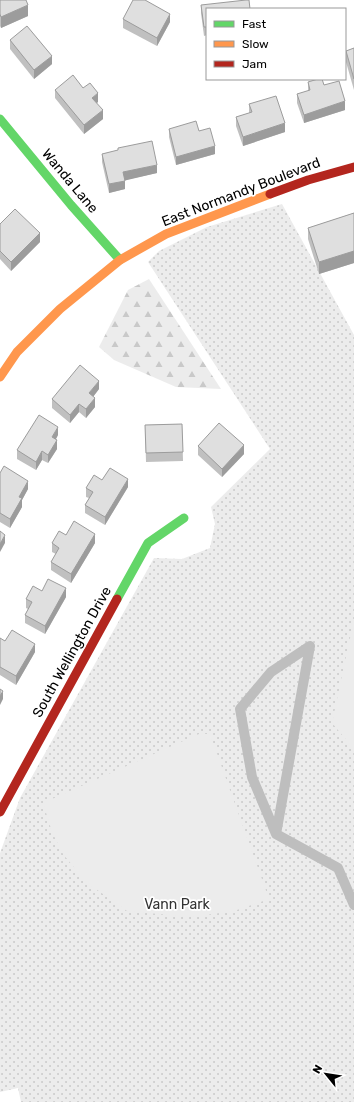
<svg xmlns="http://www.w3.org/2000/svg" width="354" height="1102" font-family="Rubik,sans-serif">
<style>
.forest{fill:url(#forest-firs)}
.park{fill:url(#park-dots)}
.garden{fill:#ececec}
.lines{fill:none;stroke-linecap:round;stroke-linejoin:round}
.lane{stroke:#bebebe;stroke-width:10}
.fast{stroke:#63d668;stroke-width:9}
.slow{stroke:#ff974d;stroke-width:9}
.jam{stroke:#b3261e;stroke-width:9}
.wall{fill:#c0c0c0}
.shaded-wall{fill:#9c9c9c}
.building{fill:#dfdfdf;stroke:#9c9c9c}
.labels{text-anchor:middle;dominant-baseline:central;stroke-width:3.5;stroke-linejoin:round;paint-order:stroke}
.street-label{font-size:14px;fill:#000;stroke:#fff}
.park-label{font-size:14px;fill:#333;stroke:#fff}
</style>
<defs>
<pattern id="forest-firs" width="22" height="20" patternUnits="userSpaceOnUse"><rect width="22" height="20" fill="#ececec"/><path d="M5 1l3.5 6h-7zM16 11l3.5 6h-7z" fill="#c9c9c9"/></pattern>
<pattern id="park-dots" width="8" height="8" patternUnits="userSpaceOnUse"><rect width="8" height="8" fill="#ececec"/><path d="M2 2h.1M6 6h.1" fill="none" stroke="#c9c9c9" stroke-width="1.8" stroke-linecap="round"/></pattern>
</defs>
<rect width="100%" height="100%" fill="#fff"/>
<!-- forest -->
<polygon class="forest" points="149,279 221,389 176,387 114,360 99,347 128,290"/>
<!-- park -->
<polygon class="park" points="282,204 354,335 354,1102 21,1102 18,1088 0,1092 0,853 20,798 154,558 182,559 210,548 215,524 211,507 270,449 148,262 159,251 207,227"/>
<!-- garden -->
<g class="garden">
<polygon points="354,619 354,749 332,723"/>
<polygon points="199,734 210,734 269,899 234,911 191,917 127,911 86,882 63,854 52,832 43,803"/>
</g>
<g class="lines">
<!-- lane -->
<polyline class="lane" points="276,834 310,646 271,672 240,709 252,777 276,834 338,868 354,905"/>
<!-- fast -->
<g class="fast">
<polyline points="0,119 71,205 120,260"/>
<polyline points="117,599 148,543 184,518"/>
</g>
<!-- slow -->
<polyline class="slow" points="0,377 17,352 60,309 120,260 166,234 270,194"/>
<!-- jam -->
<g class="jam">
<polyline points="270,194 308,180 354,167"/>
<polyline points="0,812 117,599"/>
</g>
</g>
<!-- wall -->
<g class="wall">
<polygon points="0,0 28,16 1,28 0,26"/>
<polygon points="201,5 207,9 207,35 204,36 201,13"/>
<polygon points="123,19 170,22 157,46 123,28"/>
<polygon points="10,40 52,64 34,79 10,49"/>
<polygon points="354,48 354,90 346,62 346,51"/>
<polygon points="308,82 324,85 345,110 304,123 297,103 297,94 308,91"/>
<polygon points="83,88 98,102 97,103 103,119 84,134 55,98 55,90"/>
<polygon points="249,104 285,132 243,146 236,126 236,117 249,113"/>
<polygon points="169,129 199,131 215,154 176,165 169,137"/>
<polygon points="118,148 157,173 125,180 125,189 109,193 102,162 102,154 118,151"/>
<polygon points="354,213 354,263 319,274 308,239 308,228"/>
<polygon points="0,224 40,242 11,271 0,259"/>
<polygon points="99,389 93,397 95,407 86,418 79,412 70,423 52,408 52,399"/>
<polygon points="182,424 183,461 146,462 145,425"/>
<polygon points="58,435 56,439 57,449 48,463 42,460 36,470 17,459 17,450"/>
<polygon points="198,446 244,454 222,477 198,455"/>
<polygon points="0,473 28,489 22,500 22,507 10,528 0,522"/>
<polygon points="102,480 128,487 105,525 85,513 85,505 89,498 86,497 86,488"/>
<polygon points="66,535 95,543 71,583 51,570 51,562 56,554 52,552 52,543"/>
<polygon points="42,591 66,597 45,634 25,623 25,615 28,609 26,608 26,599"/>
<polygon points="0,638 5,641 35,652 16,685 0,675"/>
</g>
<!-- shaded-wall -->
<g class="shaded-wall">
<polygon points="28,5 28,16 1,28 1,17"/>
<polygon points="170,14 170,22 157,46 157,38"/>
<polygon points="52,56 52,64 34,79 34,70"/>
<polygon points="98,93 98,102 92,106 92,98"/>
<polygon points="345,101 345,110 304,123 304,115"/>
<polygon points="103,110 103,119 84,134 84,125"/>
<polygon points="285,123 285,132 243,146 243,137"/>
<polygon points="215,146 215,154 176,165 176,157"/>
<polygon points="157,165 157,173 123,181 123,172"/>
<polygon points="125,181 125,189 109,193 109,184"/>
<polygon points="40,233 40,242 11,271 11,262"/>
<polygon points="354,251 354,263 319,274 319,262"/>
<polygon points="99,381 99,389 89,402 89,393"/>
<polygon points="95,398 95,407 86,418 86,409"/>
<polygon points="79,404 79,412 70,423 70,415"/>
<polygon points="58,427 58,435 52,446 52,437"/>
<polygon points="57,440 57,449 48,463 48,455"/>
<polygon points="244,445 244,454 222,477 222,469"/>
<polygon points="42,451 42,460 36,470 36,462"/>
<polygon points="128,479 128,487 105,525 105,517"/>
<polygon points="28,481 28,489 22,500 22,507 10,528 10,519 19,497"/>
<polygon points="95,534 95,543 71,583 71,574"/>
<polygon points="5,535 5,543 0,552 0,544"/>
<polygon points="66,588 66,597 45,634 45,626"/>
<polygon points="35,644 35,652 16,685 16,676"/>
<polygon points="3,691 3,699 0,705 0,696"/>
</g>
<!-- building -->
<g class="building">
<polygon points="0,0 26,0 28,5 1,17 0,14"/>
<polygon points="133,0 145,0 170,14 157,38 123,19"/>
<polygon points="246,0 249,0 250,9 207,9 207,27 204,27 201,5"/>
<polygon points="27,26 52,56 34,70 10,40"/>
<polygon points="354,48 354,79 346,51"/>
<polygon points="73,75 83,88 90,83 98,93 92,98 103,110 84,125 55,90"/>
<polygon points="318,79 322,79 324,85 339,81 345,101 304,115 297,94 310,90 308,82"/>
<polygon points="276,96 285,123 243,137 236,117 252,112 249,104"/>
<polygon points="196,121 199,131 210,128 215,146 176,157 169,129"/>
<polygon points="152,141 157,165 123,172 125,181 109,184 102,154 118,150 118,148"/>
<polygon points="15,209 40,233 11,262 0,251 0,224"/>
<polygon points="354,213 354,251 319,262 308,228"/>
<polygon points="80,365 99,381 89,393 95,398 86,409 79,404 70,415 52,399"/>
<polygon points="39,415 58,427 52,437 57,440 48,455 42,451 36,462 17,450"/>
<polygon points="219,423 244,445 222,469 198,446"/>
<polygon points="182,424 183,452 146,453 145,425"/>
<polygon points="4,466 28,481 19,497 22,498 10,519 0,513 0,473"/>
<polygon points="110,468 128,479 105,517 85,505 93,492 86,488 94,475 102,480"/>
<polygon points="74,521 95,534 71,574 51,562 59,548 52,543 59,531 66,535"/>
<polygon points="0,531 5,535 0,544"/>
<polygon points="48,579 66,588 45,626 25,615 32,602 26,599 33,586 42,591"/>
<polygon points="12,630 35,644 16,676 0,667 0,638 5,641"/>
<polygon points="0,689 3,691 0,696"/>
</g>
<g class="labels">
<!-- street labels -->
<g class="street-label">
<text transform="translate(70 181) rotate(50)">Wanda Lane</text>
<text transform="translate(241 192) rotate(-21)">East Normandy Boulevard</text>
<text transform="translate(72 652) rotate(-61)">South Wellington Drive</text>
</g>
<!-- park labels -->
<g class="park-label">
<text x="177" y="904">Vann Park</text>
</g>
</g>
<!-- legend -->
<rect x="206" y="8" width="140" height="72" fill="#ffffff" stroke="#999999"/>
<rect x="214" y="21" width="20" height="6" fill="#63d668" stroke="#999999"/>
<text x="242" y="28" font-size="12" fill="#000000">Fast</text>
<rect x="214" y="41" width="20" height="6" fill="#ff974d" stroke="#999999"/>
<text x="242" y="48" font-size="12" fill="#000000">Slow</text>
<rect x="214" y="61" width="20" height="6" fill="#b3261e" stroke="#999999"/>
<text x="242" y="68" font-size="12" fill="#000000">Jam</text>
<!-- north arrow -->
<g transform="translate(326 1074) rotate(300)" stroke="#ffffff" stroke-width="3" paint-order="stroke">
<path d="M0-3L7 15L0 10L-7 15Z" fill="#000000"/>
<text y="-6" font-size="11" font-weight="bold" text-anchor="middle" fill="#000000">N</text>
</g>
</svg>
